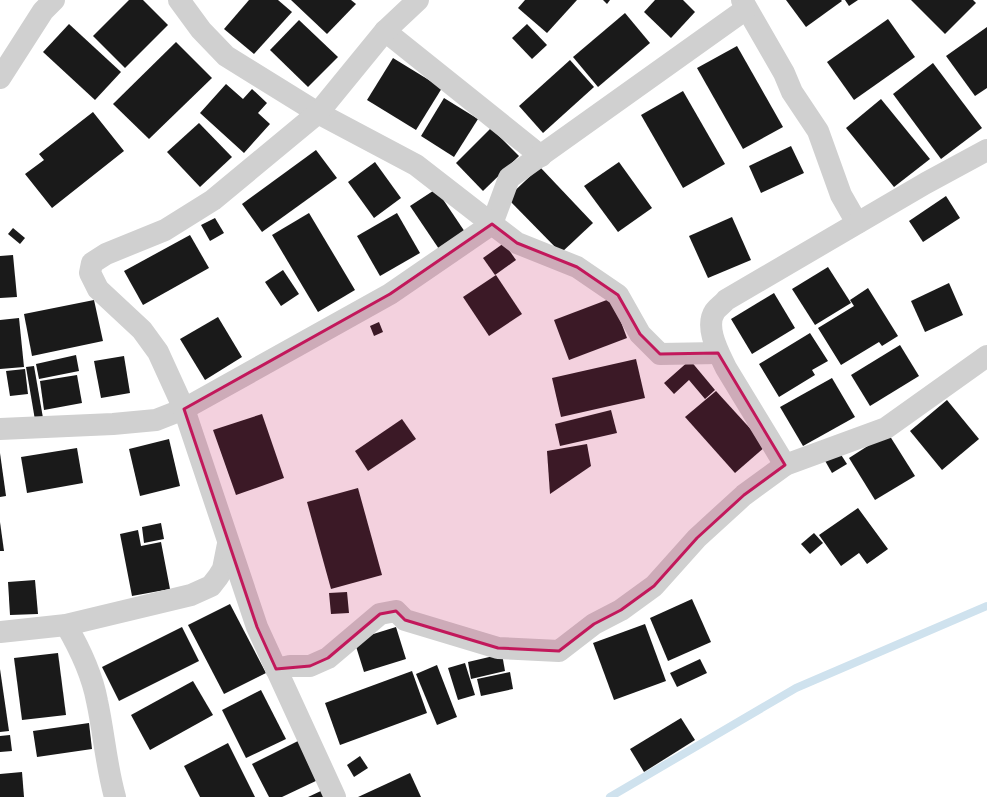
<svg xmlns="http://www.w3.org/2000/svg" width="987" height="797" font-family="Montserrat,sans-serif">
<style>
.lines{fill:none;stroke-linecap:round;stroke-linejoin:round}
.stream{stroke:#cfe2ee;stroke-width:8}
.building{fill:#1a1a1a}
.minor{stroke:#d0d0d0;stroke-width:22}
.marked{fill:#c2185b;fill-opacity:0.2;stroke:#c2185b;stroke-width:3;stroke-linejoin:round}
</style>
<rect width="100%" height="100%" fill="#fff"/>
<g class="lines">
<!-- stream -->
<polyline class="stream" points="610,797 796,688 987,606"/>
</g>
<!-- building -->
<g class="building">
<polygon points="129,0 143,0 168,25 125,68 93,36"/>
<polygon points="249,0 278,0 292,12 254,54 224,29"/>
<polygon points="291,0 351,0 356,4 327,34"/>
<polygon points="525,0 577,0 547,33 518,8"/>
<polygon points="603,0 610,0 607,4"/>
<polygon points="655,0 683,0 695,12 671,38 644,12"/>
<polygon points="786,0 841,0 842,1 806,27"/>
<polygon points="845,0 858,0 849,6"/>
<polygon points="911,0 973,0 976,3 945,34"/>
<polygon points="625,13 650,43 598,87 573,57"/>
<polygon points="888,19 915,57 854,100 827,62"/>
<polygon points="299,20 338,57 308,87 270,50"/>
<polygon points="69,24 121,72 95,100 43,52"/>
<polygon points="527,24 547,45 532,59 512,38"/>
<polygon points="987,27 987,88 975,96 946,56"/>
<polygon points="176,42 212,78 149,139 113,104"/>
<polygon points="737,46 783,127 743,149 697,68"/>
<polygon points="393,58 442,88 416,130 367,100"/>
<polygon points="570,60 594,87 543,133 519,106"/>
<polygon points="933,63 982,128 941,159 893,94"/>
<polygon points="226,84 243,99 252,89 267,103 258,113 270,124 244,153 200,113"/>
<polygon points="683,91 725,164 683,188 641,115"/>
<polygon points="444,98 478,119 454,157 421,136"/>
<polygon points="881,99 930,159 894,187 846,128"/>
<polygon points="93,112 124,151 52,208 25,174 44,160 39,154"/>
<polygon points="199,123 232,157 200,187 167,152"/>
<polygon points="491,128 519,156 483,191 456,163"/>
<polygon points="791,146 804,173 761,193 749,166"/>
<polygon points="316,150 337,178 262,232 242,204"/>
<polygon points="375,162 401,198 374,218 348,182"/>
<polygon points="619,162 652,208 618,232 584,186"/>
<polygon points="540,167 593,223 561,253 507,198"/>
<polygon points="436,189 465,232 439,249 410,206"/>
<polygon points="946,196 960,218 923,242 909,221"/>
<polygon points="309,213 355,290 318,312 272,235"/>
<polygon points="397,213 420,253 380,276 357,236"/>
<polygon points="732,217 751,260 708,278 689,236"/>
<polygon points="215,218 224,233 210,241 201,225"/>
<polygon points="13,228 25,238 20,244 8,234"/>
<polygon points="190,235 209,268 143,305 124,271"/>
<polygon points="504,243 516,260 495,275 483,258"/>
<polygon points="13,255 17,297 0,298 0,256"/>
<polygon points="828,267 851,303 815,325 792,289"/>
<polygon points="283,270 299,294 281,306 265,282"/>
<polygon points="496,275 522,314 489,336 463,297"/>
<polygon points="949,283 963,315 925,332 911,301"/>
<polygon points="868,288 898,336 882,346 879,342 841,365 818,328 854,306 850,300"/>
<polygon points="774,293 795,328 752,354 731,319"/>
<polygon points="612,298 627,338 569,360 554,320"/>
<polygon points="94,300 103,341 32,356 24,314"/>
<polygon points="218,317 242,357 205,380 180,339"/>
<polygon points="19,318 24,367 0,369 0,320"/>
<polygon points="379,322 383,332 374,336 370,326"/>
<polygon points="810,333 828,361 812,370 815,375 779,397 759,364"/>
<polygon points="900,345 919,376 870,406 851,375"/>
<polygon points="76,355 79,371 39,379 36,364"/>
<polygon points="124,356 130,393 101,398 94,361"/>
<polygon points="636,359 645,398 561,417 552,378"/>
<polygon points="690,360 715,390 705,399 689,380 674,394 664,383"/>
<polygon points="34,366 43,418 35,420 26,367"/>
<polygon points="25,369 28,394 10,396 6,371"/>
<polygon points="77,375 82,403 44,410 40,381"/>
<polygon points="832,378 855,417 803,446 780,407"/>
<polygon points="716,391 766,446 735,473 685,417"/>
<polygon points="947,400 979,439 942,470 910,431"/>
<polygon points="611,410 617,433 560,446 555,424"/>
<polygon points="262,414 284,478 236,495 213,430"/>
<polygon points="402,419 416,439 368,471 355,451"/>
<polygon points="888,433 915,476 875,500 849,458"/>
<polygon points="169,439 180,486 140,496 129,449"/>
<polygon points="587,444 591,466 550,494 547,451"/>
<polygon points="77,448 83,483 27,493 21,457"/>
<polygon points="838,450 847,464 832,473 824,459"/>
<polygon points="0,453 6,496 0,497"/>
<polygon points="358,488 382,575 331,589 307,502"/>
<polygon points="858,508 888,549 867,564 859,553 841,566 819,535"/>
<polygon points="0,522 4,551 0,551"/>
<polygon points="161,523 164,539 144,543 142,527"/>
<polygon points="138,530 141,546 161,542 170,589 132,596 120,534"/>
<polygon points="814,533 823,543 810,554 801,544"/>
<polygon points="35,580 38,614 10,615 8,582"/>
<polygon points="347,592 349,613 331,614 329,593"/>
<polygon points="692,599 711,642 668,661 650,618"/>
<polygon points="230,604 266,673 224,694 188,625"/>
<polygon points="645,624 666,681 614,700 593,643"/>
<polygon points="182,627 199,661 119,701 102,667"/>
<polygon points="396,627 406,659 364,672 354,640"/>
<polygon points="58,653 66,715 22,720 14,658"/>
<polygon points="502,654 505,671 471,679 468,662"/>
<polygon points="700,659 707,673 677,687 670,673"/>
<polygon points="465,663 475,695 458,700 448,668"/>
<polygon points="437,665 457,717 437,725 416,674"/>
<polygon points="0,669 9,731 0,732"/>
<polygon points="412,671 427,713 340,745 325,703"/>
<polygon points="510,672 513,689 481,696 477,679"/>
<polygon points="193,681 213,715 150,750 131,715"/>
<polygon points="261,690 286,739 246,758 222,710"/>
<polygon points="681,718 695,740 644,772 630,749"/>
<polygon points="89,723 92,749 37,757 33,731"/>
<polygon points="10,735 12,751 0,752 0,736"/>
<polygon points="300,740 320,779 282,797 269,797 252,764"/>
<polygon points="228,743 255,797 200,797 184,766"/>
<polygon points="360,756 368,768 354,777 347,765"/>
<polygon points="22,772 24,797 0,797 0,774"/>
<polygon points="410,773 421,797 358,797"/>
<polygon points="323,790 327,797 308,797"/>
</g>
<g class="lines">
<!-- minor -->
<g class="minor">
<polyline points="742,0 784,73 792,92 818,131 841,195 857,223"/>
<polyline points="385,31 541,156"/>
<polyline points="0,78 43,11 54,0"/>
<polyline points="718,353 660,354 640,334 618,295 577,267 517,243 492,224 509,178 746,9"/>
<polyline points="0,429 113,424 156,420 184,409 390,294 492,224 416,165 318,113 226,56 201,30 179,0"/>
<path d="M 785,465 L 726,368 C 719,353 704,327 715,311 C 718,307 723,304 726,300 L 926,183 L 987,150"/>
<path d="M 66,625 C 80,649 92,674 97,701 C 104,733 106,765 115,797"/>
<polyline points="0,632 66,625 191,595 211,586 218,577 223,569 228,544"/>
<polyline points="276,669 290,666 310,666 328,658 380,614 396,611 405,620 498,648 559,651 594,624 621,610 654,586 697,538 744,495 785,465 886,428 987,356"/>
<polyline points="335,797 257,627 184,409 158,352 142,330 98,289 90,273 92,263 106,254 165,230 213,200 318,113 385,31 418,0"/>
</g>
</g>
<!-- marked area -->
<path class="marked" d="M 492,224 L 517,243 L 577,267 L 618,295 L 640,334 L 660,354 L 718,353 L 785,465 L 744,495 L 697,538 L 654,586 L 621,610 L 594,624 L 559,651 L 498,648 L 405,620 L 396,611 L 380,614 L 328,658 L 310,666 L 276,669 L 257,627 L 184,409 L 390,294 Z"/>
</svg>
